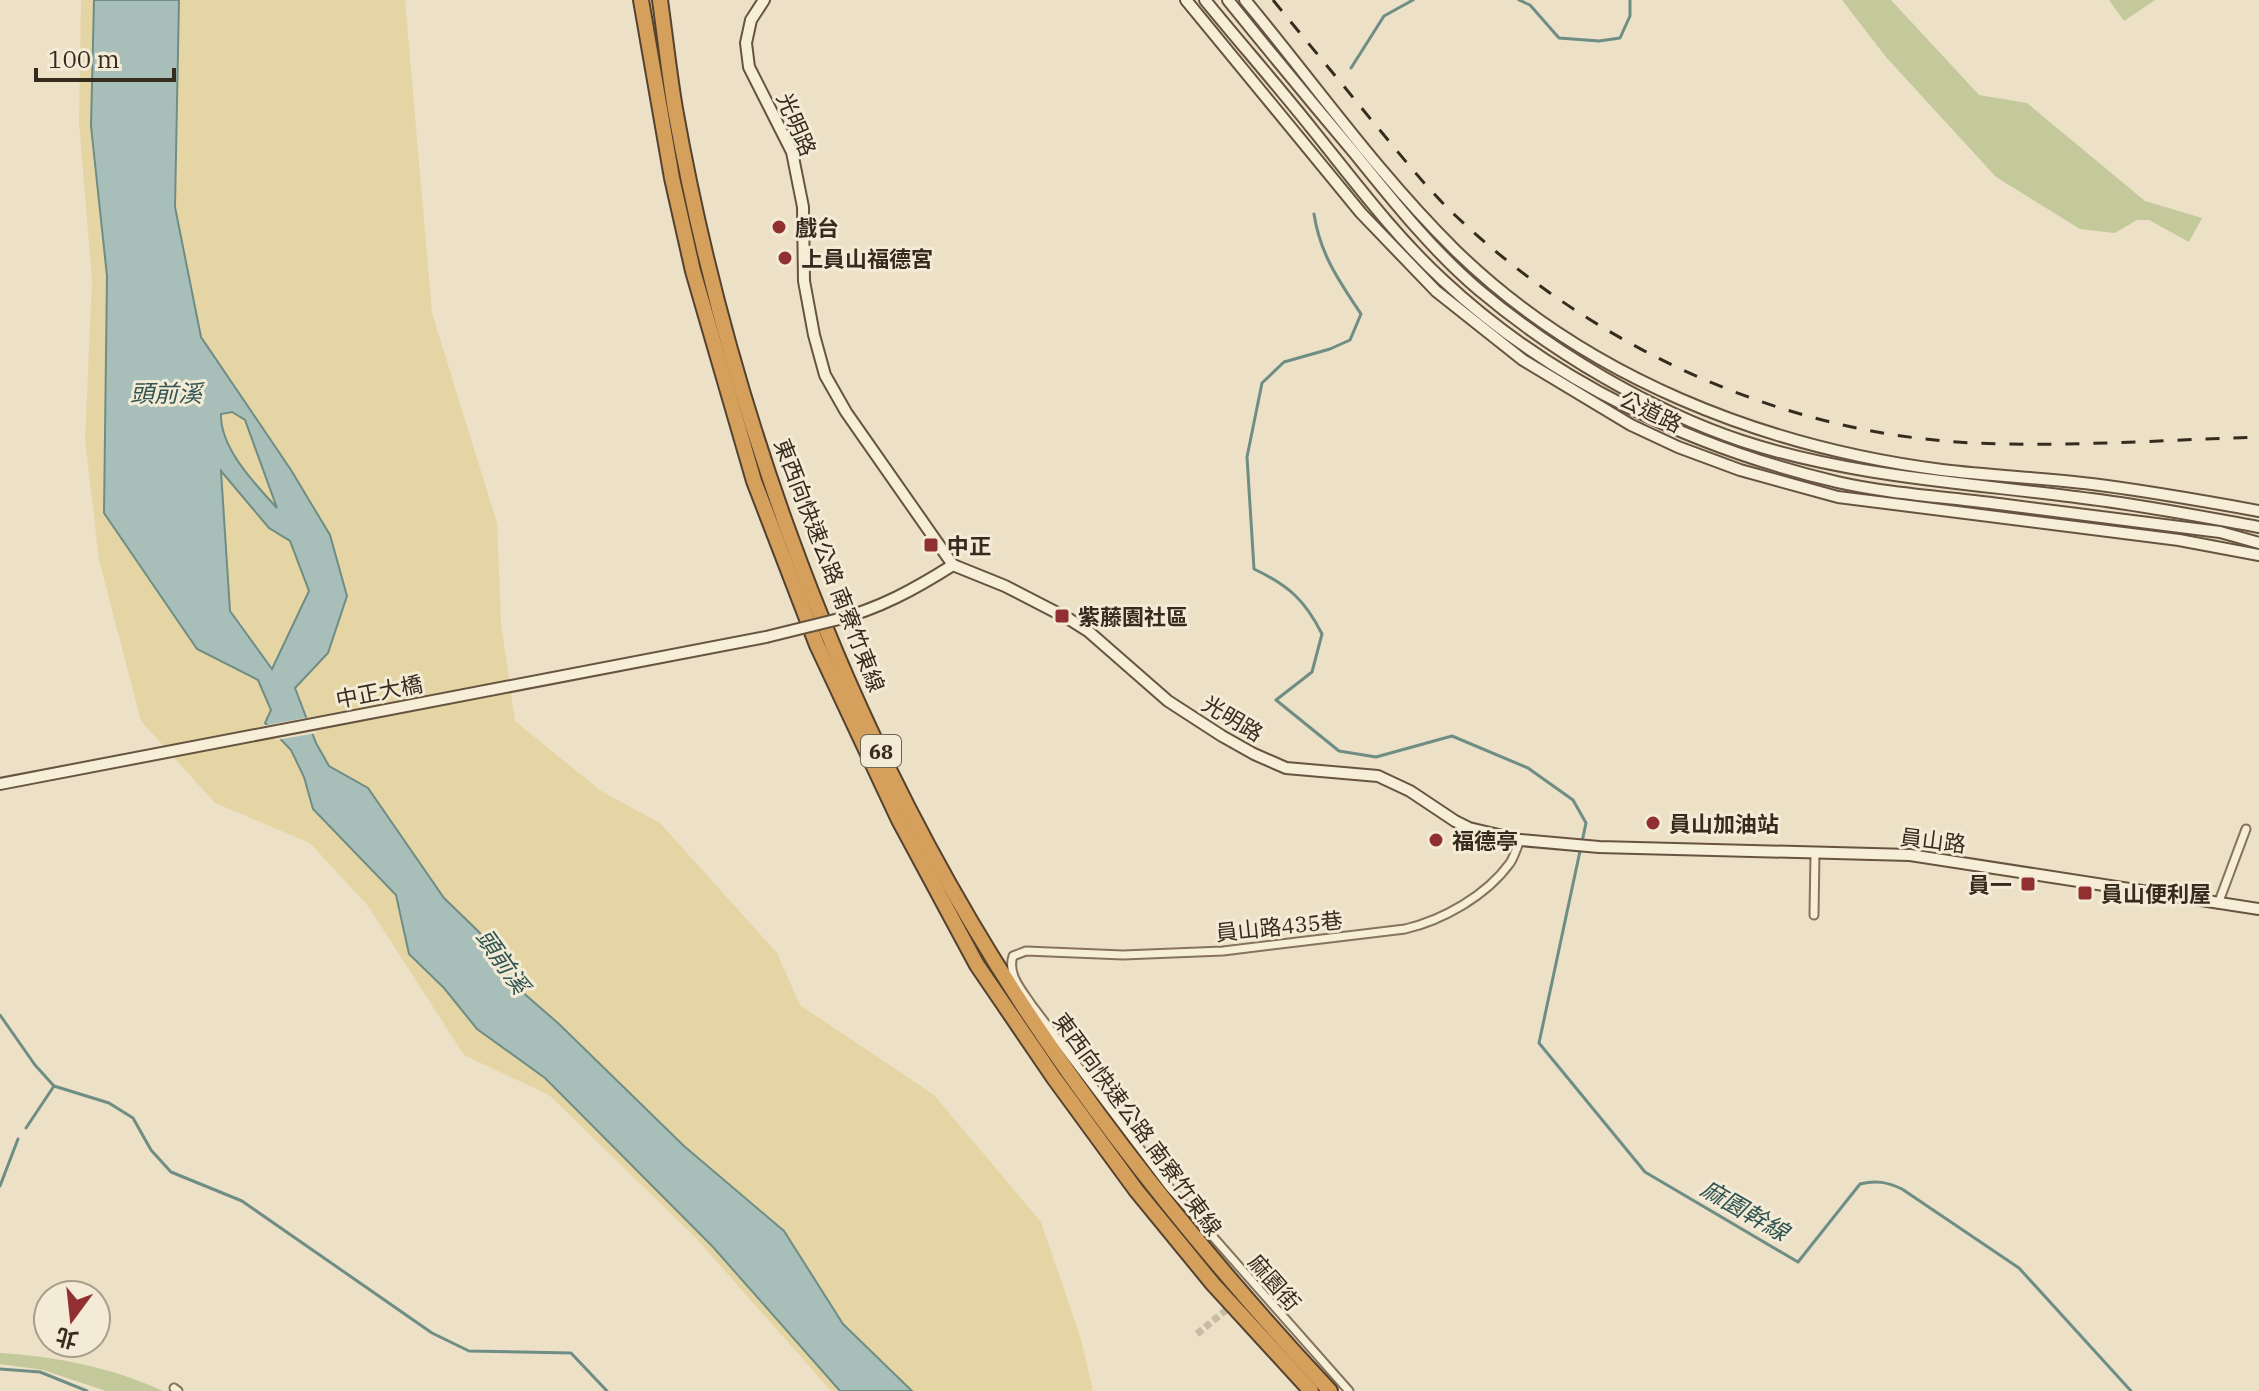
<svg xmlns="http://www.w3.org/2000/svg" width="2259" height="1391" font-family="'IBM Plex Serif','Noto Sans TC',serif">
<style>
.green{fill:#c3c99a}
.sand{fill:#e6d5a4}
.water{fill:#a7bfb8;stroke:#6e8d85;stroke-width:2;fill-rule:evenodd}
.pier{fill:#ece0c6}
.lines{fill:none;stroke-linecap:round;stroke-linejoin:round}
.stream{stroke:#6e8d85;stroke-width:3}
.street-tunnel{stroke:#c8bca5;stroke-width:7;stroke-dasharray:7 3.5;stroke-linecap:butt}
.street-casing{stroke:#86735c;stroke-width:11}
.secondary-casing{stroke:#675440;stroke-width:14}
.highway-casing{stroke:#544130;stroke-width:18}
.street{stroke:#f7eed8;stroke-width:7}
.secondary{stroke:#f7eed8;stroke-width:10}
.highway{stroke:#d5a05c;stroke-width:14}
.rail{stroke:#372b1f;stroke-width:3;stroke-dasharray:14 14;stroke-linecap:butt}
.secondary-bridge-casing{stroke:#675440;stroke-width:14;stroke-linecap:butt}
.secondary-bridge{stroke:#f7eed8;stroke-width:10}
.poi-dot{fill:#913030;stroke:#f3ebd5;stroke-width:3}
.labels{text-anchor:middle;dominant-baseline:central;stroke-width:6;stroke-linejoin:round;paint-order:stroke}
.shield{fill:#f3ebd5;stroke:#6f6556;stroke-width:2}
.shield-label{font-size:20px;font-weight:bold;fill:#372b1f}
.street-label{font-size:22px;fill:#372b1f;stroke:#f3ebd5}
.poi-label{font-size:22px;font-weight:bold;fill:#372b1f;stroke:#f3ebd5;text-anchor:start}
.water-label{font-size:24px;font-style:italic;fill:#305553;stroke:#f3ebd5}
</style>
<rect width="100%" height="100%" fill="#ece0c6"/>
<!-- green -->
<g class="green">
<polygon points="1842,0 1891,0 1979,95 2027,103 2145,201 2202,218 2189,242 2149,220 2137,220 2115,233 2080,229 1996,177 1886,57"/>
<polygon points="2109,0 2155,0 2124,21"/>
<path d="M 0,1353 C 54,1356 114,1368 163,1391 L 106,1391 L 43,1370 L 0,1364 Z"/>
</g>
<!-- sand -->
<polygon class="sand" points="81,0 405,0 432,313 497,523 501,623 515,721 601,791 660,823 777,953 800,1005 934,1095 1041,1222 1081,1339 1093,1391 831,1391 695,1237 549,1095 464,1055 368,906 310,843 215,803 141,721 99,560 85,440 92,280 79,122"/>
<!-- water -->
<path class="water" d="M 94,0 L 179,0 L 175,207 L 201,337 L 291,470 L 330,535 L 347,596 L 328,653 L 295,688 L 316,743 L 329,766 L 368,788 L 444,898 L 480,933 L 512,983 L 559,1024 L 684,1146 L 784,1231 L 843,1324 L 912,1391 L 840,1391 L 713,1247 L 545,1078 L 477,1029 L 444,988 L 409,954 L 396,895 L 313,809 L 304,777 L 291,750 L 265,723 L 271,710 L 258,680 L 197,649 L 104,513 L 107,276 L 91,126 ZM 232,412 L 245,420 L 277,508 C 255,484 220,448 221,414 ZM 221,471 L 269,528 L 290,541 L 309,591 L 272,669 L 230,611 Z"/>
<!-- pier -->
<polygon class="pier" points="310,717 317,733 276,740 262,726"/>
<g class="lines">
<!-- stream -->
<g class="stream">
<polyline points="1519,0 1530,5 1559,38 1599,41 1620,38 1630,16 1630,0"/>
<polyline points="1351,68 1384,16 1413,0"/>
<path d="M 1314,214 C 1320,254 1339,281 1361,314 L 1350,340 L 1330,349 L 1284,362 L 1262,383 L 1247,457 L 1254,569 C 1288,585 1305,600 1322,634 L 1312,672 L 1276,700 L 1339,751 L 1376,757 L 1452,736 L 1528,768 L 1573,800 L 1586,823 L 1539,1043 L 1645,1172 L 1798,1262 L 1860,1184 C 1876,1180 1887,1182 1902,1189 L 2019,1268 L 2131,1391"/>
<polyline points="0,1015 35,1065 54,1086 26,1128"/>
<polyline points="54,1086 109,1103 133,1118 151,1150 171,1172 242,1201 432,1333 469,1351 571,1353 607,1391"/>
<polyline points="0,1186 18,1139"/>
<polyline points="0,1369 40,1372 87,1391"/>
</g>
<!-- street-tunnel -->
<polyline class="street-tunnel" points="1197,1334 1232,1305"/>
<defs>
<g id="street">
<polyline points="2218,904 2246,829"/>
<polyline points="1814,915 1815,853"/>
<polyline points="174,1388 178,1391"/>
<path d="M 1349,1391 L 1169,1187 L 1031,1004 C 1021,989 1007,974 1013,956 L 1026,951 L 1123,955 L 1223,951 L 1405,929 C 1443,920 1486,896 1510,863 C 1514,857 1517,847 1520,840"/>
</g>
<g id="secondary">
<polyline points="764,0 751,20 746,43 749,67 792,152 803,207 804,281 814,335 825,375 846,412 953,565 1005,586 1069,619 1088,631 1168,701 1222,736 1254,754 1286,768 1378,776 1410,791 1455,821 1469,828 1520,840 1599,847 1910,855 2259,909"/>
<polyline points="1186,0 1361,213 1436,291 1523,360 1631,425 1678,447 1740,470 1838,497 2179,540 2259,555"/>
<path d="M 1205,0 C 1241,44 1278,86 1313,130 C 1355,182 1394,235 1444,281 C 1552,382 1693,448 1837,482 C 1890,494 1945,497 1999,504 C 2072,513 2146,523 2220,532 L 2259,543"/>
<path d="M 1228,0 C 1270,52 1313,104 1356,155 C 1394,202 1433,251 1479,290 C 1554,353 1650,410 1742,441 C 1855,478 1974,483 2091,499 C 2147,506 2203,517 2259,527"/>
<path d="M 1245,0 C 1314,83 1378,174 1455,250 C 1585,377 1763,447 1942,470 C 1992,476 2042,478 2092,484 C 2148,491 2204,501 2259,511"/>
<path d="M 835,620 C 879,609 915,589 953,565"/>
<polyline points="0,784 766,637"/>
</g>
<g id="highway">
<polyline points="641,0 672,178 693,271 754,481 817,645 899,820 977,965 1054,1078 1136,1190 1213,1284 1311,1391"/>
<path d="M 660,0 C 665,36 669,73 675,109 C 725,389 826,677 971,922 C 1071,1092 1196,1247 1330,1391"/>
</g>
</defs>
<!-- street casing -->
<use href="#street" class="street-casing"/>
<!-- secondary casing -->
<use href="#secondary" class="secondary-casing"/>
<!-- highway casing -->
<use href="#highway" class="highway-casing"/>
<!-- street -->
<use href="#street" class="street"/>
<!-- secondary -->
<use href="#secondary" class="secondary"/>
<!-- highway -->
<use href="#highway" class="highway"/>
<!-- rail -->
<path class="rail" d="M 1273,0 C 1306,41 1340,81 1373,122 C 1400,154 1426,188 1457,217 C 1596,348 1782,434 1974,443 C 2069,447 2165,440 2259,437"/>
<defs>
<polyline id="secondary-bridge" points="766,637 835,620"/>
</defs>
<!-- secondary-bridge casing -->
<use href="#secondary-bridge" class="secondary-bridge-casing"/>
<!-- secondary-bridge -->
<use href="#secondary-bridge" class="secondary-bridge"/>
</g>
<!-- markers -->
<g class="poi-dot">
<circle cx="779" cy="227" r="8"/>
<circle cx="785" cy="258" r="8"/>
<rect x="923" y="537" width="16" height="16" rx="4"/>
<rect x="1054" y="608" width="16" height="16" rx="4"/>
<circle cx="1653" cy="823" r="8"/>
<circle cx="1436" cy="840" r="8"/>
<rect x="2020" y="876" width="16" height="16" rx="4"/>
<rect x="2077" y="885" width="16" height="16" rx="4"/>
</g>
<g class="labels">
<!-- shield labels -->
<rect class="shield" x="861" y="735" width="40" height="32" rx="6"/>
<g class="shield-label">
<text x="881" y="751">68</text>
</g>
<!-- street labels -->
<g class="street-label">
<text transform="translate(797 124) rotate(67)">光明路</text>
<text transform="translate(1651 411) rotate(26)">公道路</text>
<text transform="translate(830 565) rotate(69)">東西向快速公路 南寮竹東線</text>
<text transform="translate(379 691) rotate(-11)">中正大橋</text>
<text transform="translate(1233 718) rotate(31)">光明路</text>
<text transform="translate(1933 840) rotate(7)">員山路</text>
<text transform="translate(1279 926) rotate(-6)">員山路435巷</text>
<text transform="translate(1138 1124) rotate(54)">東西向快速公路 南寮竹東線</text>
<text transform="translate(1275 1282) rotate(49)">麻園街</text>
</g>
<!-- poi labels -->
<g class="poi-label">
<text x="795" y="227">戲台</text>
<text x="801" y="258">上員山福德宮</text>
<text x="947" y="545">中正</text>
<text x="1078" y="616">紫藤園社區</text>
<text x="1669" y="823">員山加油站</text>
<text x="1452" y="840">福德亭</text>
<text x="2012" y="884" text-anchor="end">員一</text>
<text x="2101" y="893">員山便利屋</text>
</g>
<!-- water labels -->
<g class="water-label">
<text x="166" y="393">頭前溪</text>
<text transform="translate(503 961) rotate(55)">頭前溪</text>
<text transform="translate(1745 1210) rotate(30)">麻園幹線</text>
</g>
</g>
<!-- north arrow -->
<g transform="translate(72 1319) rotate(195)"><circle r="38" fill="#f3ebd5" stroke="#a89e8c" stroke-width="2"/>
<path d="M0-6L14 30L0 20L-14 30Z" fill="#913030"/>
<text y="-12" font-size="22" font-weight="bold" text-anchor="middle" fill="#372b1f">北</text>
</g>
<!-- scale -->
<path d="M36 68v12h138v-12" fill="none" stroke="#372b1f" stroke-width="4"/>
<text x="48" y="68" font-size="24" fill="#372b1f" stroke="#f3ebd5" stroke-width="6" paint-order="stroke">100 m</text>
</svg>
